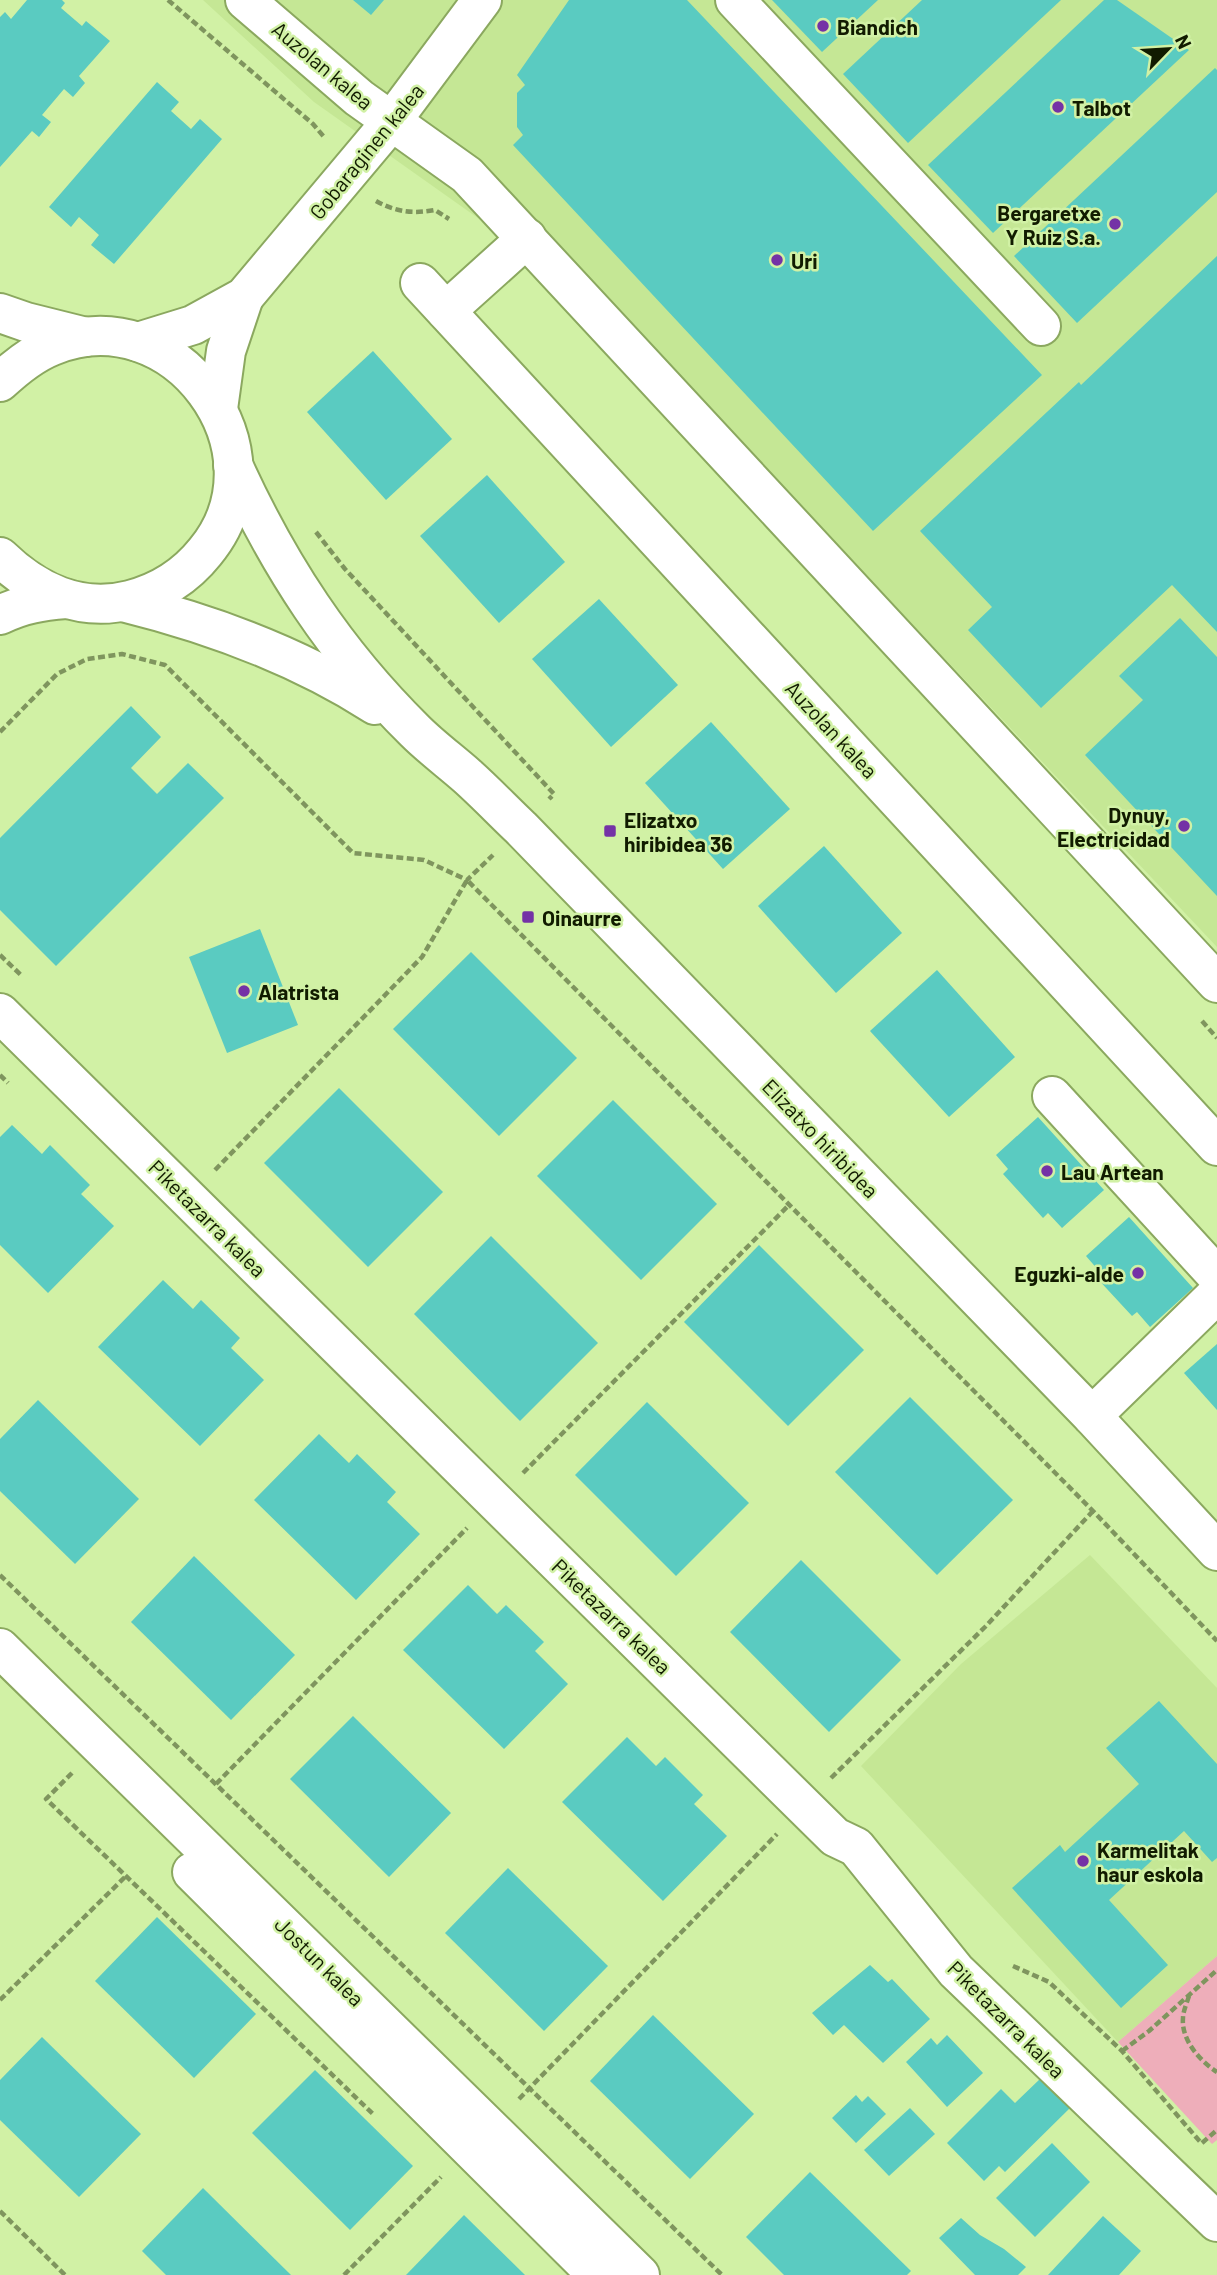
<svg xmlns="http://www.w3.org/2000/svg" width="1217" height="2275" font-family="Barlow,sans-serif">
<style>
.built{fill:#c5e795}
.green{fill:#eeaeba}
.building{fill:#5acbc1}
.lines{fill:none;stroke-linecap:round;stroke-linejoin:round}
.minor-casing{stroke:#8ba85f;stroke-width:42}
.major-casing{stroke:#8ba85f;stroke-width:42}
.path{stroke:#7f955e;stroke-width:4.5;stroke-dasharray:7 3.5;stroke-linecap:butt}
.minor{stroke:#fff;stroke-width:38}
.major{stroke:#fff;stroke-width:38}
.poi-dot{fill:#7432a6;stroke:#d1f1a5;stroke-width:2.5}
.labels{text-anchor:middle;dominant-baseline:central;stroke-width:5;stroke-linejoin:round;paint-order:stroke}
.poi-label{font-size:21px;font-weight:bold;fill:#111b00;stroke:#d1f1a5;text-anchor:start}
.street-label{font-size:21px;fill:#111b00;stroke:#d1f1a5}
</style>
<rect width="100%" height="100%" fill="#d1f1a5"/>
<!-- built -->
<g class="built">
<polygon points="203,0 1217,0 1217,947 632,327 314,102"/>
<polygon points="1090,1555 1217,1688 1217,1956 1118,2042 861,1766 961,1664"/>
</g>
<!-- green -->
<polygon class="green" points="1217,1956 1217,2140 1212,2144 1118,2042"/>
<!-- building -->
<g class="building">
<polygon points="27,0 62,0 65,3 61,8 82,26 86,21 110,41 79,76 85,83 73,97 64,89 42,115 51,122 39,137 32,131 0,167 0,17 5,12 11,19"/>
<polygon points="353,0 384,0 371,15"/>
<polygon points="569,0 687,0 1042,375 873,531 513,145 523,135 517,127 517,93 525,85 517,75"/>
<polygon points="772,0 878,0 822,52"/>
<polygon points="922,0 1061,0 908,143 843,74"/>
<polygon points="1104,0 1117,0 1189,50 993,233 928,165"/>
<polygon points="1215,68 1217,70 1217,192 1077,323 1014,256"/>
<polygon points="157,82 179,102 171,111 191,129 200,119 222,139 114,264 91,245 99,235 79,217 71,227 49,207"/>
<polygon points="1217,256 1217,632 1172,585 1041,708 968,630 992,607 920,531 1079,382 1081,385"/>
<polygon points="373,351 452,439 386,500 307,412"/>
<polygon points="487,475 565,562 499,623 420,536"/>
<polygon points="599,599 678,685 611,747 532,659"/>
<polygon points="1180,618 1217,657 1217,896 1085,755 1143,700 1119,676"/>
<polygon points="131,706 161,737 131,768 157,794 188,763 224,798 56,966 0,910 0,838"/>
<polygon points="711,722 790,809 723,869 645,783"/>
<polygon points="824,846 902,933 836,993 758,906"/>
<polygon points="260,929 298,1025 227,1053 189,957"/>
<polygon points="471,952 577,1058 499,1136 393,1029"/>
<polygon points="937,970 1015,1057 949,1117 870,1031"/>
<polygon points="339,1088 443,1192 368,1267 264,1163"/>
<polygon points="613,1100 717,1204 641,1280 537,1176"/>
<polygon points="1038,1117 1104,1190 1062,1228 1048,1213 1043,1218 1003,1174 1008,1169 996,1155"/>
<polygon points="12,1125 42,1154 50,1145 90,1185 81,1194 114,1226 48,1293 0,1245 0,1137"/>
<polygon points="1129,1217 1193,1288 1150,1327 1137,1312 1132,1316 1095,1276 1099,1271 1086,1256"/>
<polygon points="491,1236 598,1343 520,1421 414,1314"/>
<polygon points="759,1245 864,1350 788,1426 684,1322"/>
<polygon points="163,1280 193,1309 201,1300 240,1338 231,1348 264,1380 200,1446 98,1347"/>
<polygon points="1217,1344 1217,1410 1184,1373"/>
<polygon points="910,1397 1013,1500 937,1575 835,1472"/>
<polygon points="38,1400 139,1499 75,1564 0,1491 0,1439"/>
<polygon points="647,1402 749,1503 676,1576 575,1475"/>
<polygon points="319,1434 349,1463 357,1454 396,1492 387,1502 420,1534 356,1600 254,1500"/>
<polygon points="194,1556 295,1655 231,1720 131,1622"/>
<polygon points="801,1560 901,1660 829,1732 730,1632"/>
<polygon points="468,1585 497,1614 506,1605 544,1642 535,1651 568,1684 504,1749 403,1650"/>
<polygon points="1159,1701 1217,1764 1217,1858 1212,1862 1184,1831 1109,1900 1168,1965 1121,2008 1012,1888 1060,1845 1065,1852 1139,1784 1106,1748"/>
<polygon points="353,1716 451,1813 389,1877 290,1779"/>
<polygon points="627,1737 656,1766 665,1757 703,1795 694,1804 727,1836 663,1901 562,1802"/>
<polygon points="508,1868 608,1966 544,2031 445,1933"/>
<polygon points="157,1917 256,2014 194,2078 95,1981"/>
<polygon points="870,1965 888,1982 892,1979 930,2019 883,2063 844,2025 833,2035 812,2013"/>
<polygon points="653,2015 754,2114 690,2179 590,2081"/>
<polygon points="947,2035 983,2073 947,2107 906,2062 931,2038 937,2045"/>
<polygon points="42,2037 141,2134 79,2197 0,2120 0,2080"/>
<polygon points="315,2070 413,2166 350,2230 252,2133"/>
<polygon points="1041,2078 1070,2108 1005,2172 999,2166 984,2181 947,2143 1001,2089 1015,2103"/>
<polygon points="856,2095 862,2102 868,2096 886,2114 856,2143 832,2118"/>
<polygon points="910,2108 935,2134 889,2176 864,2150"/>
<polygon points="1052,2143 1090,2182 1035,2237 996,2198"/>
<polygon points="810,2172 911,2271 907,2275 784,2275 746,2237"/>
<polygon points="203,2188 291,2275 166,2275 142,2251"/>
<polygon points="464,2215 525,2275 406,2275"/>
<polygon points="1103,2216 1141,2251 1119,2275 1048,2275"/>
<polygon points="961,2218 980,2235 1004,2249 1026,2267 1018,2275 975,2275 939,2238"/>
</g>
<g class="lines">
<defs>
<g id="minor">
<polyline points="245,0 359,98 467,175 1217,983"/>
<polyline points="735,0 1041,326"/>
<polyline points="420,283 1217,1146"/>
<polyline points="446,311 527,238"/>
<polyline points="138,342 193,325 244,297 391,122 482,0"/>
<polyline points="218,409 226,351 244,297"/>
<polyline points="0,1013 835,1837 856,1847 956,1971 1217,2222"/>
<polyline points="1052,1096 1217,1276"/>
<polyline points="1092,1416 1217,1294"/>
<polyline points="0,1648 640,2275"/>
<polyline points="192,1872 597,2275"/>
</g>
<g id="major">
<polyline points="0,313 26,322 86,337"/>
<path d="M 0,382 C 16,367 32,354 52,346 C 174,295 289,451 205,552 C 185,577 161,592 130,600 C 80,613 35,591 0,557"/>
<path d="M 233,465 C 279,566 335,652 415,731 C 431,747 450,761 467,776 C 486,793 503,811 521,828 L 1092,1416 L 1217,1551"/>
<path d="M 123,602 C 212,624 297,655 375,705"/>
<path d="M 0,615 C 22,604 42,601 66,599"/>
</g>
</defs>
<!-- minor casing -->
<use href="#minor" class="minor-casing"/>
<!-- major casing -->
<use href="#major" class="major-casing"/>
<!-- path -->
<g class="path">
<polyline points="168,0 313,124 325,138"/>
<path d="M 376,201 C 396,212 413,214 435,210 L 449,219"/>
<polyline points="316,532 345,569 554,794 549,799"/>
<polyline points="0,732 57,674 87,659 122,654 165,665 353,853 424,860 467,880 493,855"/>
<polyline points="0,955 22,976"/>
<polyline points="1202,1021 1217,1038"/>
<polyline points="0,1075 8,1083"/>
<polyline points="215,1170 422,957 467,880 1093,1511 1217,1641"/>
<polyline points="523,1473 789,1205"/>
<polyline points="0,1575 722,2275"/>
<polyline points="72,1773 46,1799 374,2115"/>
<polyline points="831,1778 985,1627 1093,1511"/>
<polyline points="216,1784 467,1528"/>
<polyline points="1013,1966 1049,1982 1122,2051 1202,2144"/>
<path d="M 1189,1996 C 1187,2003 1183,2011 1183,2018 C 1181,2040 1200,2061 1217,2072"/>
<polyline points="0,2000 126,1876"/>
<polyline points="1122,2051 1149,2031 1217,1970"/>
<polyline points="519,2099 777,1834"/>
<polyline points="1202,2143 1217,2130"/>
<polyline points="0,2211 65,2275"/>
<polyline points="344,2275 441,2177"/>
</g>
<!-- minor -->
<use href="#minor" class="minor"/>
<!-- major -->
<use href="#major" class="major"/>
</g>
<!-- markers -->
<g class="poi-dot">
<circle cx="823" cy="26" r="7"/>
<circle cx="1058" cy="107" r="7"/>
<circle cx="1115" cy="224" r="7"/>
<circle cx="777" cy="260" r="7"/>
<circle cx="1184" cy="826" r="7"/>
<rect x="603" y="824" width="14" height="14" rx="3.5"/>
<rect x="521" y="910" width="14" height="14" rx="3.5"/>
<circle cx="244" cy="991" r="7"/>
<circle cx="1047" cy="1171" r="7"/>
<circle cx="1138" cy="1273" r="7"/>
<circle cx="1083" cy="1861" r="7"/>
</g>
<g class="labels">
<!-- poi labels -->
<g class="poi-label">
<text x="837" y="26">Biandich</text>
<text x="1072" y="107">Talbot</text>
<text x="1101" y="212" text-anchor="end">Bergaretxe<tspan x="1101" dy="24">Y Ruiz S.a.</tspan></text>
<text x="791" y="260">Uri</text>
<text x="1170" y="814" text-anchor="end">Dynuy,<tspan x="1170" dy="24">Electricidad</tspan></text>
<text x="624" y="819">Elizatxo<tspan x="624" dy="24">hiribidea 36</tspan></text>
<text x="542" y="917">Oinaurre</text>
<text x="258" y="991">Alatrista</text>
<text x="1061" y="1171">Lau Artean</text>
<text x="1124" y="1273" text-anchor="end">Eguzki-alde</text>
<text x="1097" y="1849">Karmelitak<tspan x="1097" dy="24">haur eskola</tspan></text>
</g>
<!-- street labels -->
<g class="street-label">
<text transform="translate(323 65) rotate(40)">Auzolan kalea</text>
<text transform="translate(366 151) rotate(-51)">Gobaraginen kalea</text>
<text transform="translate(832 729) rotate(47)">Auzolan kalea</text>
<text transform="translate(821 1138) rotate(46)">Elizatxo hiribidea</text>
<text transform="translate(208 1218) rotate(45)">Piketazarra kalea</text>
<text transform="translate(612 1616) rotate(44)">Piketazarra kalea</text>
<text transform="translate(320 1961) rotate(45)">Jostun kalea</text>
<text transform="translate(1007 2019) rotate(45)">Piketazarra kalea</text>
</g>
</g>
<!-- north arrow -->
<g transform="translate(1168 49) rotate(65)" stroke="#d1f1a5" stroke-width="5" paint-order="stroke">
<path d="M0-5L12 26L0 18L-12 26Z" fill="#111b00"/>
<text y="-10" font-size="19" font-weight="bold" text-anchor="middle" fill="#111b00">N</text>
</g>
</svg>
